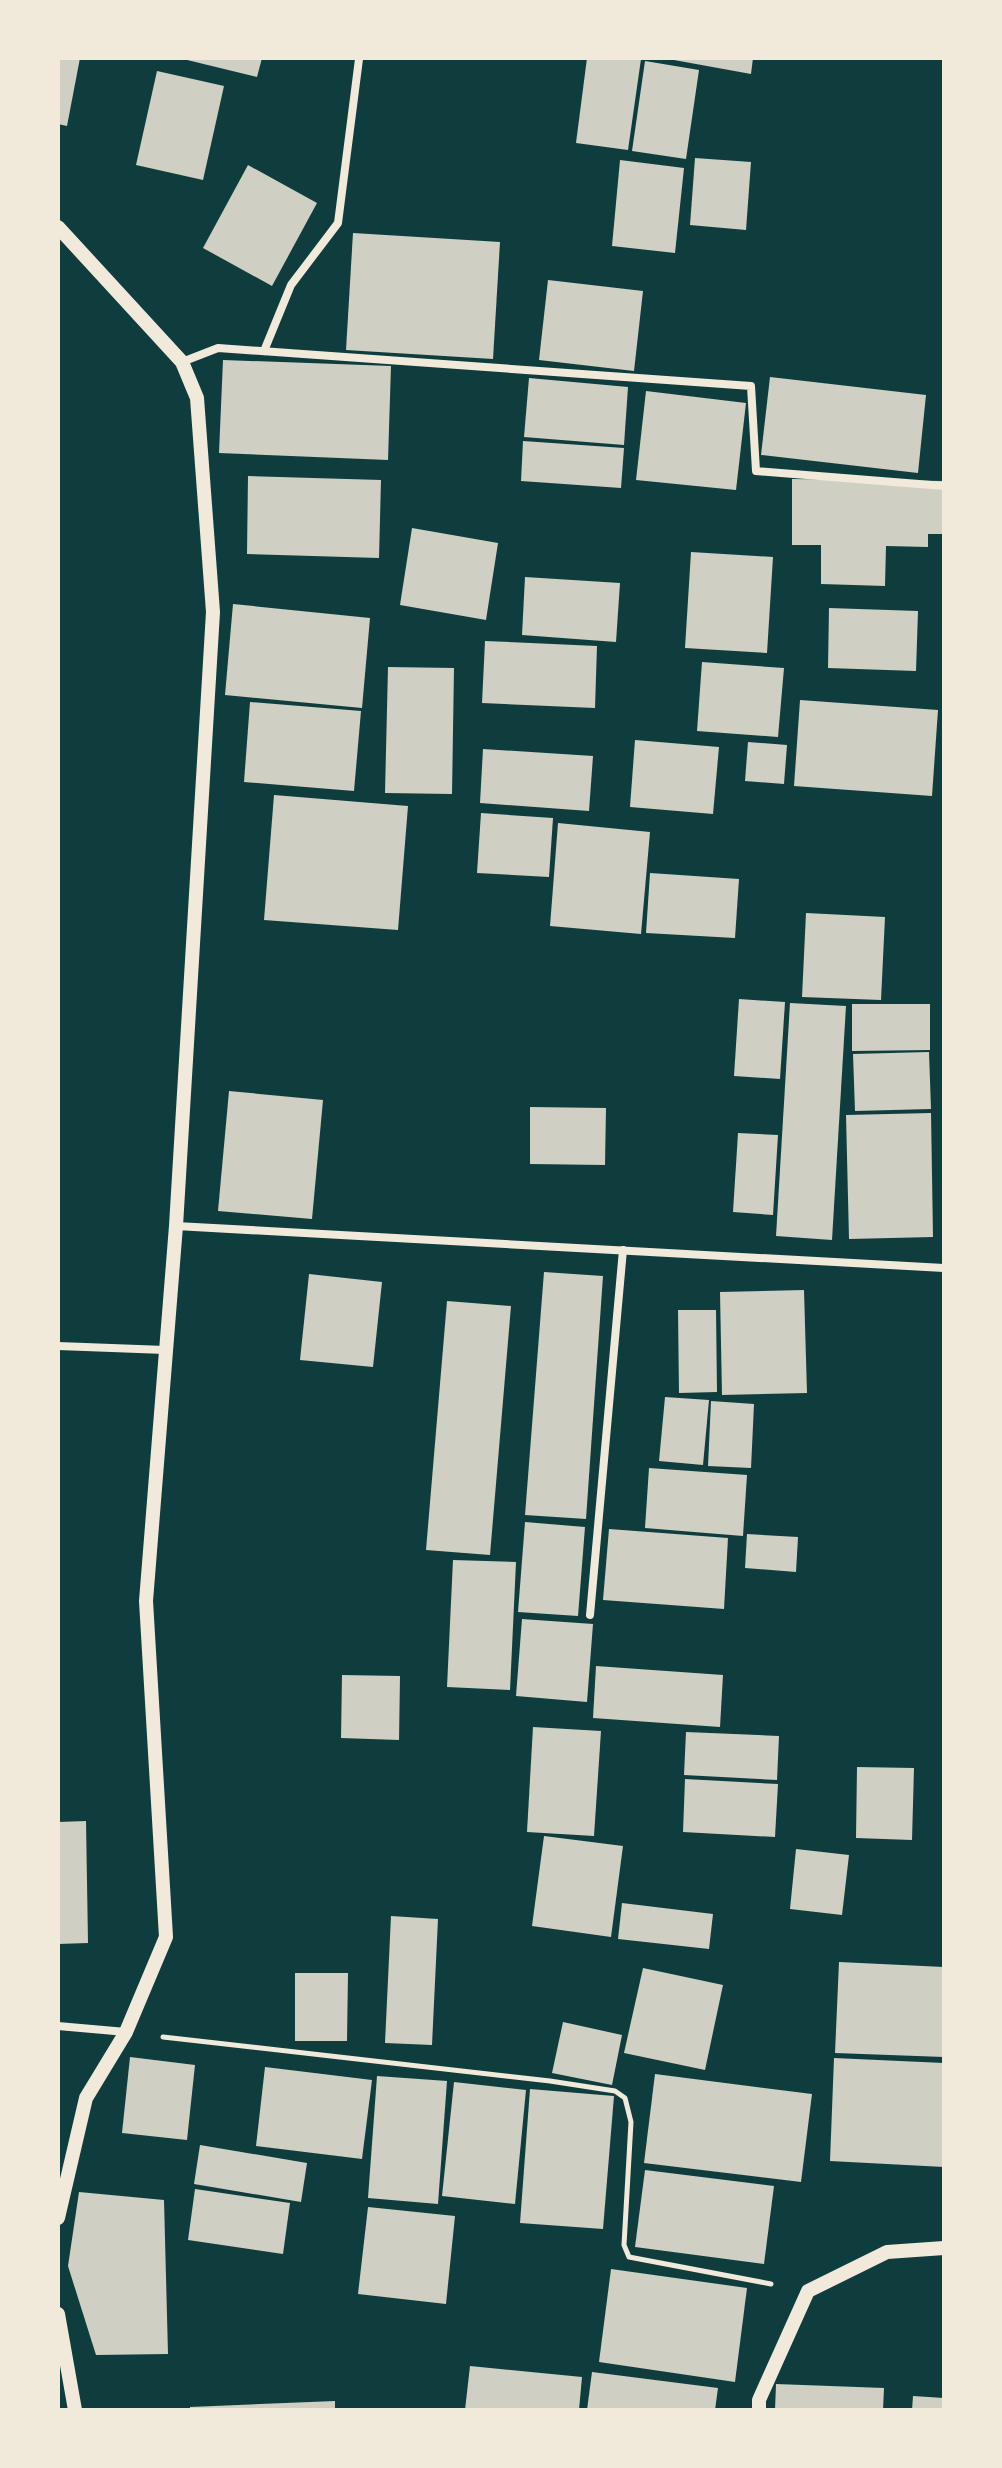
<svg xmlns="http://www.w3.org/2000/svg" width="1002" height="2468" font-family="Literata,serif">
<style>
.building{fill:#cfcfc3}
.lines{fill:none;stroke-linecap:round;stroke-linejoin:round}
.path{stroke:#f1e9da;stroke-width:5}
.minor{stroke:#f1e9da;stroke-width:8}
.tertiary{stroke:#f1e9da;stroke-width:14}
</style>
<rect width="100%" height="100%" fill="#0f3d3e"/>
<!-- building -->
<g class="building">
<polygon points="58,58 80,58 67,126 58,124"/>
<polygon points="179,58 262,58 257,77"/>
<polygon points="587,58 641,59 628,150 576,143"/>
<polygon points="663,58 753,58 751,74"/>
<polygon points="645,61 699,70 686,159 632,151"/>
<polygon points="157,71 224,86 203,180 136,165"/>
<polygon points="695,158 751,162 746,230 690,225"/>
<polygon points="620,160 684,168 675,253 612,246"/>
<polygon points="248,165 317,203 272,286 203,248"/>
<polygon points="353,233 500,242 493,359 346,350"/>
<polygon points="548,280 643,291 634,371 539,360"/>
<polygon points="223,360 391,366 388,460 219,453"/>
<polygon points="770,377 926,395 918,473 761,455"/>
<polygon points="529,378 628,387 624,445 524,437"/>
<polygon points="646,391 746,403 736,490 636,480"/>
<polygon points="523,441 624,448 621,488 521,481"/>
<polygon points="248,476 381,480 379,558 247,554"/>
<polygon points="792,479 944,481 944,534 928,534 928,547 886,546 885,586 821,584 821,545 792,545"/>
<polygon points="412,528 498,543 486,620 400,605"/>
<polygon points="691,552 773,557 767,653 685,648"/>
<polygon points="525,577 620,583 616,642 522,635"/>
<polygon points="233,604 370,618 362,708 225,695"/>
<polygon points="829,608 918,611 916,671 828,668"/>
<polygon points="485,641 597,646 595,708 482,703"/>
<polygon points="702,662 784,668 778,737 697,731"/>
<polygon points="388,667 454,668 452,794 385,793"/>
<polygon points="800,700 938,710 932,796 794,786"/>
<polygon points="250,702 361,711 354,791 244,782"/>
<polygon points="635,740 719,747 713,814 630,807"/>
<polygon points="748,742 787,745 784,784 745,781"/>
<polygon points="483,749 593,756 589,811 480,803"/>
<polygon points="274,795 408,806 398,930 264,920"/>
<polygon points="481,813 553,818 549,877 477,873"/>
<polygon points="558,823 650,832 641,934 550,926"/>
<polygon points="650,873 739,879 735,938 646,933"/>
<polygon points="806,913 885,917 881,1000 802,997"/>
<polygon points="739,999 785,1002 780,1079 734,1076"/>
<polygon points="790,1003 846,1006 832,1240 776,1236"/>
<polygon points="852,1004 930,1004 930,1050 852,1051"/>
<polygon points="929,1052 931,1109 855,1111 853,1054"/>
<polygon points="229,1091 323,1100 312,1219 218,1211"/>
<polygon points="530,1107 606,1108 605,1165 530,1164"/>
<polygon points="931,1113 933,1237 849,1239 846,1115"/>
<polygon points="738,1133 778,1135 773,1215 733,1212"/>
<polygon points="544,1272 603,1276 586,1519 525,1515"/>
<polygon points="309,1274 382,1282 373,1367 300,1360"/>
<polygon points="804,1290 807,1393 722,1395 720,1292"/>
<polygon points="447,1301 511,1306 490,1555 426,1550"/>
<polygon points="678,1310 716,1310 717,1392 679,1393"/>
<polygon points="665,1397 709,1400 703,1465 659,1461"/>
<polygon points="711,1401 754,1404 751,1468 708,1466"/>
<polygon points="649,1468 747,1475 743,1536 645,1528"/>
<polygon points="525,1522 585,1527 578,1616 518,1612"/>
<polygon points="609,1529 728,1538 724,1609 603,1600"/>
<polygon points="747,1534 798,1537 796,1572 745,1568"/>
<polygon points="453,1560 516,1562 510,1690 447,1687"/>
<polygon points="522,1619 593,1624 587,1702 516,1696"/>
<polygon points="596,1666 723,1675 720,1727 593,1718"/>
<polygon points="342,1675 400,1676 399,1740 341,1738"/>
<polygon points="533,1727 601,1731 594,1836 527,1832"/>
<polygon points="686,1732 779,1736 777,1780 684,1775"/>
<polygon points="857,1767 914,1768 912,1840 856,1838"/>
<polygon points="685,1779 778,1784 775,1837 683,1832"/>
<polygon points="86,1821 88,1943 58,1944 58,1822"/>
<polygon points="544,1836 623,1846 611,1937 532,1926"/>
<polygon points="796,1849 849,1855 842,1915 790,1909"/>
<polygon points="622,1903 713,1914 709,1949 618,1939"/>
<polygon points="391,1916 438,1919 432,2045 385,2043"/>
<polygon points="839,1962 944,1967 944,2057 835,2053"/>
<polygon points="643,1968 723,1985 705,2070 624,2053"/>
<polygon points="295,1973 348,1973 347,2041 295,2041"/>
<polygon points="563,2022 622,2035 612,2085 552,2073"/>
<polygon points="130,2057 195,2065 187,2140 122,2133"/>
<polygon points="834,2058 944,2063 944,2167 830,2161"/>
<polygon points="265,2067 372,2080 362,2159 256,2146"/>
<polygon points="655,2074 812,2094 801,2182 644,2163"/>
<polygon points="377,2076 447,2081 438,2204 368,2198"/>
<polygon points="454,2082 526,2090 515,2204 442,2196"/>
<polygon points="530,2089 614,2096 603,2229 520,2223"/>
<polygon points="200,2145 307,2163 301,2202 194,2184"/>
<polygon points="645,2170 774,2186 764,2264 635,2247"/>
<polygon points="195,2189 290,2203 283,2254 188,2240"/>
<polygon points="79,2192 164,2200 168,2354 96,2355 68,2266"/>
<polygon points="368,2207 455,2216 446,2304 358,2294"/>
<polygon points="611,2269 747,2288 735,2382 599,2362"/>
<polygon points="470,2366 582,2377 579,2410 465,2410"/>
<polygon points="592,2372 718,2388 715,2410 587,2410"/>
<polygon points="776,2384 884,2388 883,2410 775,2410"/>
<polygon points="913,2396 944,2398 944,2410 912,2410"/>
<polygon points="335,2401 335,2410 190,2410 190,2407"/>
</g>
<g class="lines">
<!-- path -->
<polyline class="path" points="163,2037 550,2081 615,2091 625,2098 631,2122 624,2245 629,2257 771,2284"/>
<!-- minor -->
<g class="minor">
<polyline points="264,351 291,285 338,223 359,59"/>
<polyline points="182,362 218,348 751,386 756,471 944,486"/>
<polyline points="176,1226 944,1268"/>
<polyline points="58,1346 165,1350"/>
<polyline points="590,1615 623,1250"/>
<polyline points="58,2026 126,2032"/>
</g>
<!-- tertiary -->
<g class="tertiary">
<polyline points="58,227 182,362 197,398 213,612 176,1226 146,1601 166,1937 126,2032 86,2098 58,2218"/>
<polyline points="58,2314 75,2410"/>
<polyline points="759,2410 759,2400 808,2291 887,2252 944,2248"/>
</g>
</g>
<!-- border -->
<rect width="1002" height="2468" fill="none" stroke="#f1e9da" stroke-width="120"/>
</svg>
